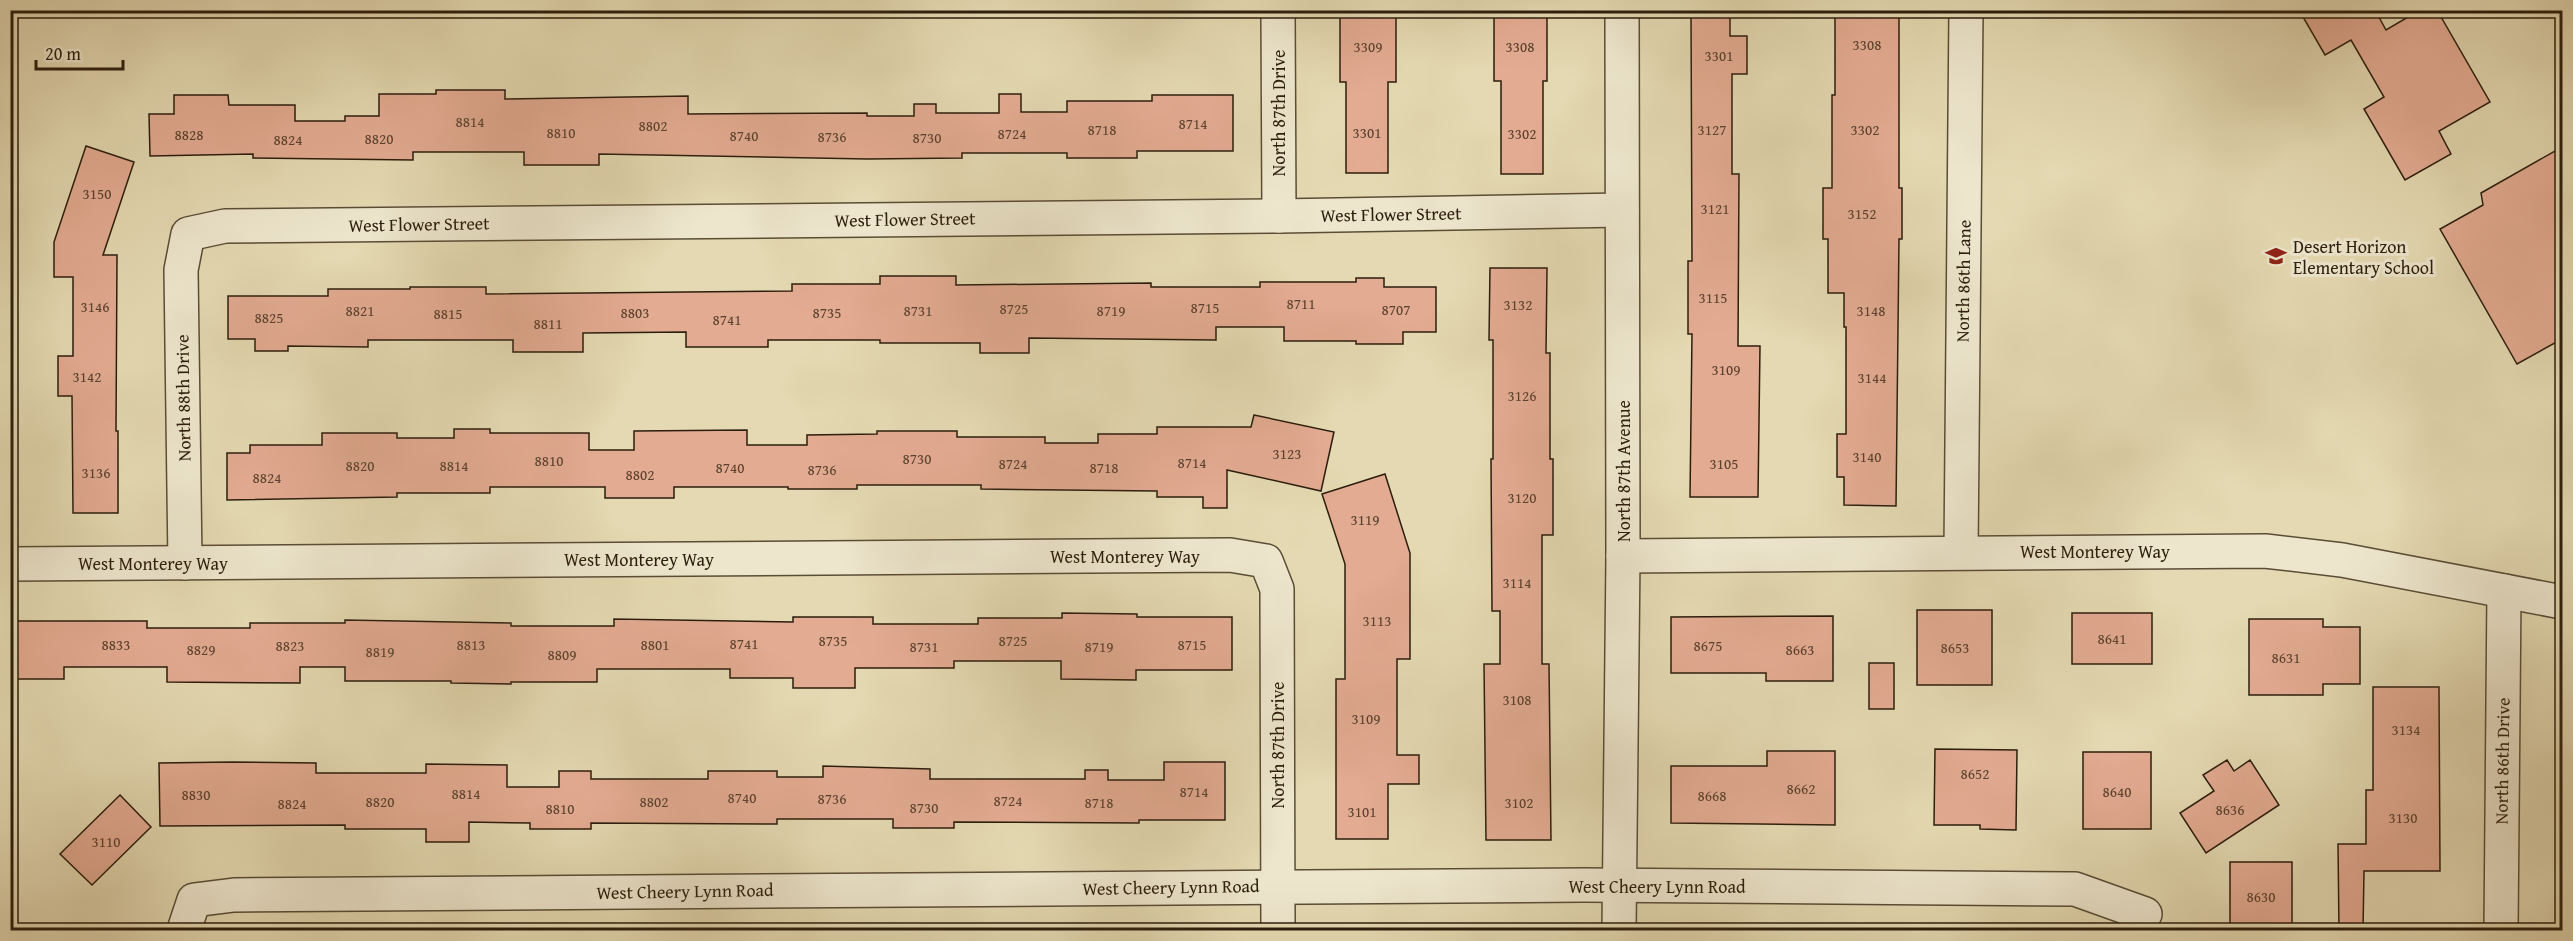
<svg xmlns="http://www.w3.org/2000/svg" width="2573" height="941" font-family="'Gentium Book Plus',serif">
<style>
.building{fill:#e3ab92;stroke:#2c1e0d;stroke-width:1.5}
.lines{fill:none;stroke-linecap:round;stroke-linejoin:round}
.minor-casing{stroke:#5a4d36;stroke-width:36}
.tertiary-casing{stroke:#5a4d36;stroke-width:36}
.minor{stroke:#ede6cd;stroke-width:33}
.tertiary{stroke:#ede6cd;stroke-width:33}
.labels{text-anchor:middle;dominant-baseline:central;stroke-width:6;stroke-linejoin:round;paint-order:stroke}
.number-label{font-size:15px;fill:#5a412e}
.street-label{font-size:18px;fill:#2c1e0d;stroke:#ede6cd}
.poi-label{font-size:18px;fill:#2c1e0d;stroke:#ede6cd;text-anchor:start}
</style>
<rect width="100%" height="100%" fill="#e4d9b2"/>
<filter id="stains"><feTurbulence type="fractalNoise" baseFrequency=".00333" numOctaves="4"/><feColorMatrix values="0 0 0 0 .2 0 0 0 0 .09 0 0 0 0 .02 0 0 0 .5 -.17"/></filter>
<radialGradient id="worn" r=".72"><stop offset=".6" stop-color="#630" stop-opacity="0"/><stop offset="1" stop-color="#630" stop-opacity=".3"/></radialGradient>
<!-- building -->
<g class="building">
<polygon points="1340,10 1396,10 1396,82 1388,82 1388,173 1346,173 1346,82 1340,82"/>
<polygon points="1494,10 1547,10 1547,81 1543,81 1543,174 1501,174 1501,81 1494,81"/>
<polygon points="1835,10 1899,11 1899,188 1902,188 1902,239 1899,239 1896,506 1844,505 1844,477 1837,477 1837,434 1846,434 1846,327 1844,327 1844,293 1828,293 1828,239 1823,239 1823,188 1832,188 1832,95 1835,95"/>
<polygon points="2299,10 2375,10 2386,30 2420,10 2437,10 2490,102 2439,131 2451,154 2405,180 2364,109 2384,97 2351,40 2325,55"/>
<polygon points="1691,13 1730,13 1730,36 1747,36 1747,74 1732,74 1732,174 1739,174 1738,346 1760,346 1758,497 1690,497 1692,334 1688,334 1688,261 1692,261"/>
<polygon points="436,90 505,90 505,99 688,96 688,114 867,113 867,116 914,116 914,104 936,104 936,113 999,113 999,94 1021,94 1021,112 1067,112 1067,101 1152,101 1152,95 1233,95 1233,151 1137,151 1137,158 1067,158 1067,153 962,153 962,158 867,159 599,154 599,165 524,165 524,152 413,152 413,160 253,158 253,154 150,156 149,114 174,114 174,95 228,95 229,105 295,105 295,121 345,121 345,116 379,116 379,94 436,94"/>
<polygon points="86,146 134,162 103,255 117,255 116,431 118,431 118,513 73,513 72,396 58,396 58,356 73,356 73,277 54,277 54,242"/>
<polygon points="2562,147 2562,339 2517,364 2440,229 2483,205 2481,193"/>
<polygon points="1490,268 1547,268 1546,353 1550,353 1550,459 1553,459 1553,535 1542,535 1542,664 1549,664 1551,840 1486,840 1484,664 1500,664 1500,611 1492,611 1491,459 1493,459 1493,340 1489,340"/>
<polygon points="880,276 956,276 956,285 1151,283 1151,287 1260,287 1260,282 1356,282 1356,278 1384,278 1384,287 1436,287 1436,332 1403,332 1403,344 1356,344 1356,341 1284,341 1284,327 1216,327 1216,340 1029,338 1029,353 980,353 980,343 880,343 880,340 768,340 768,347 686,347 686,332 583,333 583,352 513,352 513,340 368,340 368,347 288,346 288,351 255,351 255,339 228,339 228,296 328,296 328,289 410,289 410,287 486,287 486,294 792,291 792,284 880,284"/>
<polygon points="1254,415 1334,432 1321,491 1227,470 1227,508 1203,508 1203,497 1157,497 1157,491 981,489 981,485 857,485 857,489 788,489 788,487 674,487 674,498 605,498 605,487 490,487 490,493 397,493 397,497 227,500 227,453 250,453 250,445 322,445 322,433 397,433 397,438 454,438 454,429 490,429 490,433 589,433 589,450 634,450 634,431 747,430 747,445 807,445 807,435 877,434 877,431 957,431 957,437 1045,437 1045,443 1098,443 1098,434 1157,434 1157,427 1251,427"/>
<polygon points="1385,474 1410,553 1410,659 1397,659 1397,755 1419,755 1419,784 1388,784 1388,839 1336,839 1336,679 1345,679 1345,564 1322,494"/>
<rect x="1917" y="610" width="75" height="75"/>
<polygon points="1062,613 1137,614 1137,617 1232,617 1232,670 1136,670 1136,680 1061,679 1061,661 954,661 954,668 855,668 855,688 793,688 793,678 730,678 730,669 597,669 597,682 511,682 511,684 451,683 451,681 345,681 345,667 300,667 300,683 167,682 167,667 64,667 64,679 10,679 10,621 147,621 147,628 250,628 250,623 345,623 345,620 511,623 511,626 614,626 614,619 793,622 793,617 873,617 873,624 978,624 978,618 1062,618"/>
<rect x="2072" y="613" width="80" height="51"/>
<polygon points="1833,616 1833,681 1766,681 1766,673 1671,673 1671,617"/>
<polygon points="2249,619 2323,619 2323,627 2360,627 2360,684 2323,684 2323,695 2249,695"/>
<rect x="1869" y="663" width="25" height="46"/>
<polygon points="2373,687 2439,687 2440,871 2364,871 2363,930 2339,930 2338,844 2366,844 2366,790 2373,790"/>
<polygon points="1935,749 2017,750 2016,830 1980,829 1980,825 1934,825"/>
<polygon points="1767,751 1835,751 1835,825 1671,823 1671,766 1767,766"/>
<rect x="2083" y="752" width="68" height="77"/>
<polygon points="2227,760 2234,771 2250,760 2279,805 2206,853 2180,813 2214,791 2203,775"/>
<polygon points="232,762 316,763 316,773 426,773 426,764 507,765 507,787 559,787 559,771 591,771 591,779 708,779 708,771 777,771 777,777 823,777 823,766 930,769 930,779 1085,779 1085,770 1108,770 1108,780 1164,780 1164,762 1225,762 1225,820 1139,820 1139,823 954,822 954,828 893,828 893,819 777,819 777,824 591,823 591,829 530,829 530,823 469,822 469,842 426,842 426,829 345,829 345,825 160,826 159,763"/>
<polygon points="120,795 151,827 92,885 60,854"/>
<rect x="2230" y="862" width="62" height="68"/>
</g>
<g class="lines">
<defs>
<g id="minor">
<polyline points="1278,10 1279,216"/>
<polyline points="1961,552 1966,10"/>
<polyline points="1623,556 2265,551 2342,560 2562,602"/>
<polyline points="185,563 181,270 188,234 225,226 1279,216 1622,210"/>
<polyline points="10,564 1230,555 1266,561 1277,589 1278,930"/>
<polyline points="184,930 194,900 234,895 1584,885 2075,889 2145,914"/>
<polyline points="2501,930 2504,591"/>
</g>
<polyline id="tertiary" points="1619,930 1623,556 1622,10"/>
</defs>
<!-- minor casing -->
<use href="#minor" class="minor-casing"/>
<!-- tertiary casing -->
<use href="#tertiary" class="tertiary-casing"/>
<!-- minor -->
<use href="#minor" class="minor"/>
<!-- tertiary -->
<use href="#tertiary" class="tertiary"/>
</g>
<!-- icons -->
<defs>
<symbol id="school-bare" viewBox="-9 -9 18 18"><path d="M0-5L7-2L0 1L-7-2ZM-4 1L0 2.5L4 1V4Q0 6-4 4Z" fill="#8f2418" stroke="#ede6cd" stroke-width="2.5" paint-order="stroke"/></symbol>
</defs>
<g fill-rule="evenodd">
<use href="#school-bare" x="2261" y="241" width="30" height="30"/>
</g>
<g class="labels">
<!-- number labels -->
<g class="number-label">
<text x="1867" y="44">3308</text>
<text x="1368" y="46">3309</text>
<text x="1520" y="46">3308</text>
<text x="1719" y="55">3301</text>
<text x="470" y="121">8814</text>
<text x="1193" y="123">8714</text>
<text x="653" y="125">8802</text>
<text x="1102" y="129">8718</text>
<text x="1712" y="129">3127</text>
<text x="1865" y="129">3302</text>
<text x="561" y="132">8810</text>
<text x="1367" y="132">3301</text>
<text x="1012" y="133">8724</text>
<text x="1522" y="133">3302</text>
<text x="189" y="134">8828</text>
<text x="744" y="135">8740</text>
<text x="832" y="136">8736</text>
<text x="927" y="137">8730</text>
<text x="379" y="138">8820</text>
<text x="288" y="139">8824</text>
<text x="97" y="193">3150</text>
<text x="1715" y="208">3121</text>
<text x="1862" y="213">3152</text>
<text x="1713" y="297">3115</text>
<text x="1301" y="303">8711</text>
<text x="1518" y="304">3132</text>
<text x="95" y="306">3146</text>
<text x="1205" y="307">8715</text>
<text x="1014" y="308">8725</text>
<text x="1396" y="309">8707</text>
<text x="360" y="310">8821</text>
<text x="918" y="310">8731</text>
<text x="1111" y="310">8719</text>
<text x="1871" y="310">3148</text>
<text x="635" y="312">8803</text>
<text x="827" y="312">8735</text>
<text x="448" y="313">8815</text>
<text x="269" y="317">8825</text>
<text x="727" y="319">8741</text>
<text x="548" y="323">8811</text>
<text x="1726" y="369">3109</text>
<text x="87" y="376">3142</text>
<text x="1872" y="377">3144</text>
<text x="1522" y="395">3126</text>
<text x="1287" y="453">3123</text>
<text x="1867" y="456">3140</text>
<text x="917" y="458">8730</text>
<text x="549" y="460">8810</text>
<text x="1192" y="462">8714</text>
<text x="1013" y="463">8724</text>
<text x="1724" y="463">3105</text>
<text x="360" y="465">8820</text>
<text x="454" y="465">8814</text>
<text x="730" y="467">8740</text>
<text x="1104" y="467">8718</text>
<text x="822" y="469">8736</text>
<text x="96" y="472">3136</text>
<text x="640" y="474">8802</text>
<text x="267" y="477">8824</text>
<text x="1522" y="497">3120</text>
<text x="1365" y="519">3119</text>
<text x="1517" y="582">3114</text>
<text x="1377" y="620">3113</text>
<text x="2112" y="638">8641</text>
<text x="833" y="640">8735</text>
<text x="1013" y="640">8725</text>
<text x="744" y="643">8741</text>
<text x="116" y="644">8833</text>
<text x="471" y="644">8813</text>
<text x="655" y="644">8801</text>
<text x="1192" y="644">8715</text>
<text x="290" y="645">8823</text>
<text x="1708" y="645">8675</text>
<text x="924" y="646">8731</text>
<text x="1099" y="646">8719</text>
<text x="1955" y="647">8653</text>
<text x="201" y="649">8829</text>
<text x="1800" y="649">8663</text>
<text x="380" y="651">8819</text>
<text x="562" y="654">8809</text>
<text x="2286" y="657">8631</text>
<text x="1517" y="699">3108</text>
<text x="1366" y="718">3109</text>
<text x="2406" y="729">3134</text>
<text x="1975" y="773">8652</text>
<text x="1801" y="788">8662</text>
<text x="1194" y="791">8714</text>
<text x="2117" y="791">8640</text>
<text x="466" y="793">8814</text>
<text x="196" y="794">8830</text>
<text x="1712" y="795">8668</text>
<text x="742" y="797">8740</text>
<text x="832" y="798">8736</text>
<text x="1008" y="800">8724</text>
<text x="380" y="801">8820</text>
<text x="654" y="801">8802</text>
<text x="1099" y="802">8718</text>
<text x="1519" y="802">3102</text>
<text x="292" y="803">8824</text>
<text x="924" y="807">8730</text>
<text x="560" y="808">8810</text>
<text x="2230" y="809">8636</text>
<text x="1362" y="811">3101</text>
<text x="2403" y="817">3130</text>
<text x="106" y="841">3110</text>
<text x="2261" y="896">8630</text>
</g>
<!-- street labels -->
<g class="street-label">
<text transform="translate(1278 113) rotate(-90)">North 87th Drive</text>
<text transform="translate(1391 214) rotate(-1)">West Flower Street</text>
<text transform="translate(905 219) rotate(-1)">West Flower Street</text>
<text transform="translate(419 224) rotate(-1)">West Flower Street</text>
<text transform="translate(1963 281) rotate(-89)">North 86th Lane</text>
<text transform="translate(183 398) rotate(-91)">North 88th Drive</text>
<text transform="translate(1623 471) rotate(-90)">North 87th Avenue</text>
<text x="2095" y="551">West Monterey Way</text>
<text x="1125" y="556">West Monterey Way</text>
<text x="639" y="559">West Monterey Way</text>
<text x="153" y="563">West Monterey Way</text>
<text transform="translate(1277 745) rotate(-90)">North 87th Drive</text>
<text transform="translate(2502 761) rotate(-89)">North 86th Drive</text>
<text x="1657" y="886">West Cheery Lynn Road</text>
<text transform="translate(1171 887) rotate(-1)">West Cheery Lynn Road</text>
<text transform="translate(685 891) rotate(-1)">West Cheery Lynn Road</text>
</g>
<!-- poi labels -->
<g class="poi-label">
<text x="2293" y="246">Desert Horizon<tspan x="2293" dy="21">Elementary School</tspan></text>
</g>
</g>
<!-- margin -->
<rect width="2573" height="941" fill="none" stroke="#e4d9b2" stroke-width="36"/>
<rect x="12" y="12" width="2549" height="917" fill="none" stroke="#2c1e0d" stroke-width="3"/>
<rect x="18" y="18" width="2537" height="905" fill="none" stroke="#2c1e0d" stroke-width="1.5"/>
<!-- scale -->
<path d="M36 60v9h87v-9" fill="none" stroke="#2c1e0d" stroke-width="3"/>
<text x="45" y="60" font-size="18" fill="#2c1e0d" stroke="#ede6cd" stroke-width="4.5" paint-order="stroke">20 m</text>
<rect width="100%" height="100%" filter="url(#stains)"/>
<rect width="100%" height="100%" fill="url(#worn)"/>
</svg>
